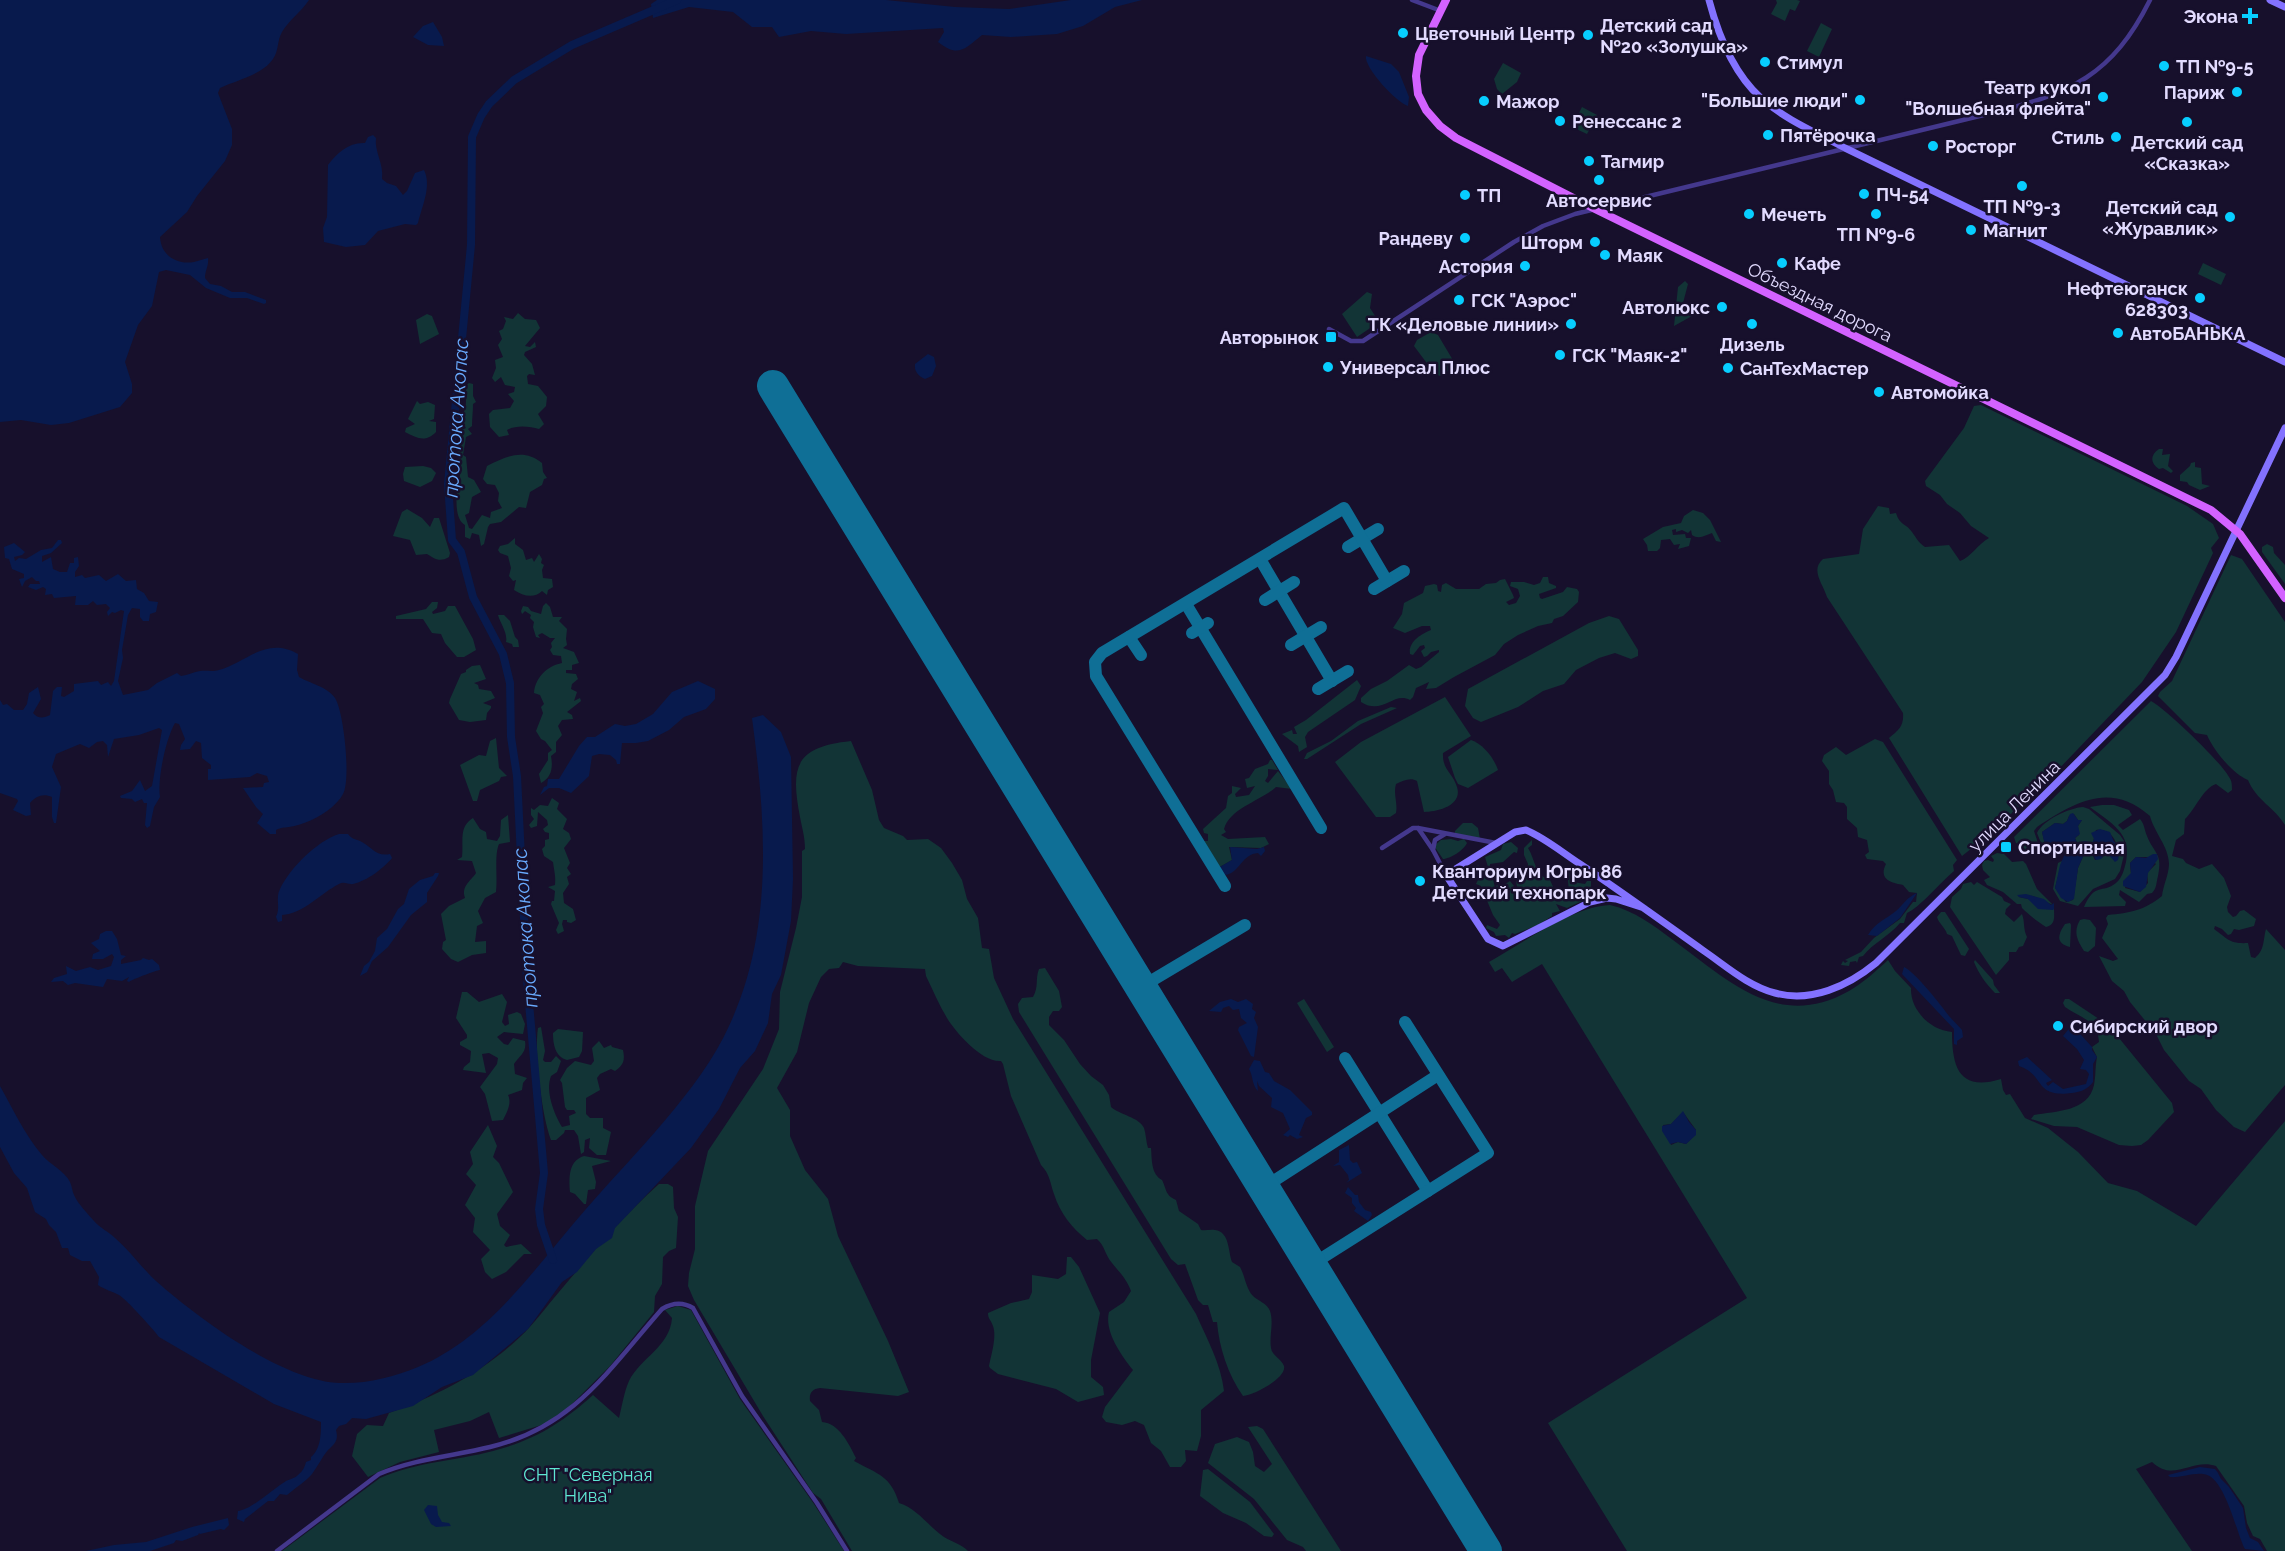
<svg xmlns="http://www.w3.org/2000/svg" width="2285" height="1551" font-family="Raleway,sans-serif">
<style>
.green{fill:#123436;fill-rule:evenodd}
.water{fill:#081a4d}
.lines{fill:none;stroke-linecap:round;stroke-linejoin:round}
.river{stroke:#081a4d;stroke-width:8}
.taxiway{stroke:#0f6f96;stroke-width:12}
.runway{stroke:#0f6f96;stroke-width:32}
.street{stroke:#44388d;stroke-width:4.5}
.secondary{stroke:#8372ff;stroke-width:7}
.primary{stroke:#d362ff;stroke-width:8}
.poi-dot{fill:#07ceff;stroke:#17102c;stroke-width:2}
.labels{text-anchor:middle;dominant-baseline:central;stroke-width:5;stroke-linejoin:round;paint-order:stroke}
.poi-label{font-size:18px;font-weight:bold;fill:#e2dbff;stroke:#17102c;text-anchor:start}
.street-label{font-size:18px;fill:#e2dbff;stroke:#17102c}
.park-label{font-size:18px;fill:#5ee7d2;stroke:#17102c}
.water-label{font-size:20px;font-style:italic;fill:#69abff;stroke:#17102c}
</style>
<rect width="100%" height="100%" fill="#17102c"/>
<!-- green -->
<g class="green">
<polygon points="1776,0 1797,0 1800,1 1795,11 1790,9 1785,21 1771,14 1777,3"/>
<polygon points="1821,23 1832,29 1819,57 1807,51"/>
<polygon points="1503,63 1521,73 1517,82 1502,94 1497,89 1494,79"/>
<polygon points="1582,107 1597,115 1587,134 1572,127"/>
<polygon points="2203,263 2226,274 2221,285 2198,274"/>
<polygon points="1685,281 1688,284 1683,303 1692,316 1674,326 1678,287"/>
<polygon points="1367,292 1372,294 1370,308 1379,322 1357,337 1342,314"/>
<path d="M 518,313 L 525,319 L 536,320 L 540,328 L 525,346 L 530,347 L 535,342 L 536,347 L 525,352 L 524,355 L 532,364 L 535,375 L 529,374 L 527,376 L 528,384 L 538,386 L 547,397 L 546,406 L 538,414 L 544,424 L 539,429 C 529,426 516,425 507,430 L 509,435 L 499,437 L 490,427 L 489,414 L 493,410 L 510,408 L 514,401 L 508,394 L 514,392 L 515,387 L 505,385 L 501,377 L 495,382 L 492,378 L 496,368 L 495,360 L 503,357 L 498,345 L 502,339 L 499,331 L 503,329 L 506,321 L 504,317 L 513,319 Z"/>
<polygon points="427,314 432,316 439,334 420,344 416,320"/>
<polygon points="1431,332 1438,335 1454,362 1453,368 1440,376 1435,374 1414,346 1417,340"/>
<path d="M 469,383 L 473,384 L 473,396 L 476,402 L 473,404 C 473,412 472,418 472,426 L 468,429 L 472,434 L 466,437 L 463,455 L 466,457 L 468,477 L 474,480 L 481,492 L 472,497 L 469,513 L 465,515 L 469,528 L 472,529 L 482,515 L 490,518 L 491,512 L 502,508 L 498,501 L 499,493 L 495,485 L 487,484 L 483,479 L 487,466 C 506,456 524,448 542,463 L 543,472 L 547,478 L 544,479 L 542,485 L 530,492 L 526,508 L 519,507 L 501,522 L 490,524 L 488,527 L 484,544 L 481,546 L 479,535 L 472,533 L 470,539 L 465,537 L 465,525 C 452,518 457,487 460,474 C 461,469 458,465 457,460 L 459,458 L 457,449 L 459,431 L 466,428 L 462,421 L 466,403 L 466,385 Z"/>
<path d="M 417,401 L 420,404 L 428,402 L 435,405 L 434,419 L 429,421 L 436,422 L 436,432 C 425,443 417,438 405,432 L 406,428 L 415,424 L 408,419 Z"/>
<path d="M 1981,405 L 2187,506 L 2213,524 L 2219,538 L 2211,548 L 2213,553 L 2176,632 L 2142,682 L 2054,774 L 1986,837 L 1962,856 L 1889,738 C 1899,730 1904,726 1903,713 L 1827,597 C 1823,584 1810,570 1823,559 L 1859,554 L 1863,529 L 1878,506 L 1889,508 L 1890,514 L 1896,513 C 1900,526 1906,523 1912,532 C 1917,539 1918,542 1925,547 L 1949,545 L 1960,561 C 1971,557 1977,545 1989,538 L 1971,526 L 1960,513 L 1947,504 L 1940,495 L 1926,486 L 1925,481 L 1964,428 L 1974,406 Z"/>
<path d="M 2159,449 L 2163,449 L 2162,455 L 2170,454 L 2168,466 L 2173,471 L 2171,473 L 2163,468 L 2159,469 C 2150,463 2150,455 2159,449 Z"/>
<polygon points="2195,462 2195,467 2201,468 2202,484 2210,486 2200,490 2189,485 2187,482 2180,481 2180,475 2190,466 2191,463"/>
<polygon points="423,466 431,468 436,473 432,481 420,487 404,481 403,474 405,467"/>
<path d="M 407,509 L 422,518 L 430,527 L 434,518 L 439,518 L 450,553 L 449,557 C 439,563 434,558 427,554 L 416,555 L 410,540 L 393,536 L 402,512 Z"/>
<path d="M 1693,510 L 1703,513 L 1710,520 L 1721,542 L 1716,541 L 1712,533 C 1706,535 1699,540 1692,535 L 1691,530 L 1688,533 L 1682,530 L 1676,532 L 1676,529 L 1672,530 L 1673,535 L 1685,534 L 1686,538 L 1691,538 L 1689,546 L 1678,549 L 1680,544 L 1674,545 L 1670,539 L 1661,540 L 1660,548 L 1657,551 L 1648,551 L 1647,545 L 1643,539 L 1663,527 L 1681,523 L 1684,516 Z"/>
<path d="M 515,538 L 515,544 L 523,550 L 526,560 L 532,558 L 534,562 L 539,554 L 542,559 L 541,563 L 544,565 L 542,570 L 543,578 L 552,579 L 553,587 L 548,590 L 547,595 L 542,591 C 534,599 523,596 514,590 L 516,580 L 513,581 L 509,576 L 511,568 L 508,556 L 500,553 L 498,550 L 500,546 L 508,544 Z"/>
<polygon points="2267,544 2273,547 2274,553 2285,565 2285,584 2262,552 2262,547"/>
<path d="M 2231,555 L 2242,559 L 2285,622 L 2285,825 C 2275,808 2256,800 2248,780 C 2233,774 2214,751 2207,735 L 2195,733 L 2158,696 L 2160,692 L 2172,681 Z"/>
<path d="M 1543,577 L 1548,577 L 1549,583 L 1556,586 L 1556,588 L 1539,594 L 1540,598 L 1542,599 L 1563,592 L 1567,587 L 1577,589 L 1579,592 L 1578,602 L 1563,616 L 1554,619 L 1552,623 L 1538,626 L 1518,635 L 1504,644 L 1495,655 L 1454,677 L 1436,688 L 1426,689 L 1429,682 L 1416,688 L 1413,697 L 1410,700 C 1393,691 1383,716 1361,702 L 1361,698 L 1371,689 L 1387,681 L 1409,665 L 1416,669 L 1421,667 L 1439,652 L 1439,650 L 1431,652 L 1427,656 L 1424,657 L 1421,651 L 1425,648 L 1424,645 L 1420,646 L 1413,655 L 1410,654 C 1408,642 1421,634 1431,630 L 1430,626 L 1422,626 L 1405,633 L 1393,628 L 1402,614 L 1404,603 L 1423,593 L 1425,586 L 1434,584 L 1437,585 L 1438,591 L 1441,592 L 1442,585 L 1446,583 L 1456,589 L 1479,589 L 1486,584 L 1496,583 L 1500,580 L 1505,579 L 1513,595 L 1514,598 L 1506,602 L 1509,605 L 1516,603 L 1520,596 L 1518,589 L 1510,586 L 1511,582 L 1524,582 L 1534,585 L 1540,583 Z"/>
<polygon points="432,602 438,602 437,608 432,612 433,614 445,611 448,606 455,606 473,639 476,650 464,657 457,657 445,643 441,634 432,633 423,619 396,619 396,616 426,609"/>
<path d="M 546,603 L 550,607 L 553,617 L 562,617 L 559,621 L 567,629 L 566,639 L 567,645 L 563,648 L 574,652 L 579,663 L 572,665 L 572,670 L 566,670 L 566,673 L 576,674 L 578,679 L 572,684 L 571,689 L 577,692 L 574,701 L 580,698 L 581,701 L 567,712 L 572,715 L 573,719 L 562,720 L 558,726 L 562,735 L 556,742 L 556,752 L 551,756 C 553,767 552,777 541,783 L 539,774 L 548,760 L 548,753 L 552,750 L 545,741 L 541,739 L 536,731 L 543,713 L 541,707 L 544,704 L 540,695 L 534,693 C 535,678 547,666 562,663 L 561,656 L 553,655 L 550,650 L 552,647 L 551,643 L 555,638 L 550,638 L 542,633 L 538,635 L 540,638 L 536,637 L 533,627 L 534,622 L 530,618 L 531,615 L 525,611 L 522,614 L 521,611 L 523,606 L 528,607 L 531,611 L 541,614 L 543,606 Z"/>
<path d="M 498,615 L 504,615 L 510,621 L 515,637 L 518,640 L 519,647 L 513,647 L 512,644 L 506,642 C 508,633 500,623 498,615 Z"/>
<polygon points="1609,616 1619,619 1638,650 1638,656 1631,659 1615,653 1599,658 1576,670 1564,684 1543,691 1518,707 1481,722 1473,718 1465,706 1468,689 1589,623"/>
<polygon points="480,665 486,679 474,683 478,685 479,689 491,691 495,698 483,703 491,706 491,708 487,713 486,720 470,722 459,720 449,703 450,699 461,674 466,672 466,670 472,666"/>
<polygon points="1357,680 1361,686 1355,700 1308,732 1305,737 1307,747 1299,752 1298,746 1282,734 1292,730 1293,734 1297,734 1294,727 1306,720"/>
<path d="M 1445,697 L 1471,736 L 1443,753 C 1442,770 1453,773 1457,787 C 1463,806 1437,812 1424,812 L 1417,781 C 1410,777 1403,781 1396,784 C 1393,794 1398,803 1396,813 L 1390,817 L 1376,817 L 1335,762 L 1361,742 Z"/>
<path d="M 2151,701 C 2165,708 2222,763 2229,777 C 2232,781 2232,785 2232,790 L 2228,793 L 2216,784 C 2203,788 2195,810 2185,819 L 2184,834 L 2176,840 L 2172,856 L 2183,859 L 2186,863 L 2199,869 L 2212,864 L 2224,878 L 2231,896 L 2227,907 L 2228,912 L 2233,917 L 2236,916 L 2240,911 L 2244,910 L 2256,919 L 2254,926 L 2239,930 L 2234,929 L 2231,934 L 2228,935 L 2222,929 L 2215,926 L 2214,929 C 2228,939 2229,944 2248,943 L 2251,957 L 2255,958 C 2265,950 2263,939 2266,929 L 2285,950 L 2285,1085 L 2245,1132 L 2234,1127 L 2216,1110 L 2201,1089 L 2189,1081 L 2164,1050 L 2156,1034 L 2130,1002 L 2124,991 L 2112,981 L 2099,956 L 2113,961 L 2118,959 L 2102,938 L 2108,924 L 2106,918 L 2108,915 C 2130,913 2145,910 2162,896 C 2163,886 2169,874 2169,864 C 2169,847 2154,832 2150,816 C 2110,781 2075,802 2037,827 L 2034,831 L 2040,849 L 2038,851 L 2032,848 L 2026,850 L 2021,845 L 2016,843 L 2014,837 Z"/>
<polygon points="1391,707 1397,708 1361,724 1307,759 1304,759 1307,753 1331,741 1358,721"/>
<polygon points="496,738 499,768 507,776 501,777 499,781 480,790 477,801 473,801 460,765 479,755 486,756 490,741"/>
<path d="M 1875,739 L 1883,742 L 1957,860 L 1953,865 L 1954,871 C 1941,882 1919,908 1907,913 L 1904,923 L 1900,923 C 1889,936 1872,944 1863,956 L 1859,957 L 1857,963 L 1856,961 L 1850,962 L 1849,966 L 1841,965 L 1843,961 L 1845,963 L 1848,961 L 1845,960 L 1861,952 L 1874,938 L 1900,919 L 1913,902 L 1916,902 L 1917,893 L 1909,892 L 1903,885 C 1892,883 1878,880 1886,864 L 1883,861 L 1867,859 L 1865,855 L 1869,852 L 1867,840 L 1858,837 L 1857,828 L 1847,819 L 1847,807 L 1844,803 L 1836,802 L 1833,790 L 1829,784 L 1829,771 L 1822,761 L 1824,755 L 1836,747 L 1846,755 Z"/>
<path d="M 1471,740 C 1483,744 1494,758 1498,770 L 1468,788 L 1458,784 L 1455,778 L 1448,757 Z"/>
<path d="M 851,741 L 872,790 L 879,820 L 884,828 L 903,836 L 907,840 L 928,839 L 941,848 L 952,863 L 962,880 L 967,899 L 978,918 L 982,948 L 989,949 L 994,978 L 1013,1019 L 1196,1314 C 1207,1339 1221,1364 1224,1391 L 1201,1410 L 1201,1436 L 1197,1451 L 1185,1450 L 1186,1461 L 1181,1467 L 1170,1467 L 1161,1451 L 1151,1443 L 1144,1425 L 1135,1421 L 1122,1425 L 1106,1422 L 1102,1417 L 1105,1407 L 1133,1370 C 1121,1355 1104,1331 1109,1312 L 1124,1302 L 1131,1291 C 1126,1278 1120,1273 1112,1263 C 1105,1255 1105,1246 1097,1239 L 1087,1240 C 1072,1228 1060,1213 1054,1194 C 1050,1183 1050,1174 1041,1165 L 1011,1096 L 1003,1064 L 1001,1061 C 983,1063 956,1033 947,1018 C 939,1005 933,990 926,976 L 925,969 L 858,966 L 843,962 L 839,968 L 829,969 L 821,977 L 809,1003 L 797,1052 L 777,1088 L 790,1110 L 790,1136 L 805,1170 L 828,1199 L 838,1236 L 888,1341 L 909,1392 L 898,1396 L 820,1388 C 812,1389 809,1393 810,1401 L 819,1410 L 822,1422 C 839,1423 849,1444 856,1458 L 854,1461 C 878,1474 891,1476 899,1503 C 918,1509 928,1526 944,1537 C 952,1542 961,1544 968,1551 L 852,1551 L 821,1499 L 813,1493 L 763,1416 L 694,1300 L 688,1286 L 689,1273 L 695,1249 L 695,1206 L 708,1151 L 763,1069 L 779,1029 L 780,992 L 796,928 L 802,897 L 802,851 L 805,849 C 805,837 802,828 800,817 C 790,765 796,747 851,741 Z"/>
<path d="M 1270,760 L 1272,760 L 1278,770 L 1268,769 L 1268,776 L 1265,781 L 1268,783 L 1278,771 L 1292,789 L 1276,787 C 1261,801 1230,808 1224,829 L 1226,832 L 1221,835 L 1228,839 L 1265,837 L 1269,844 L 1261,848 L 1229,847 L 1232,860 L 1218,868 L 1216,873 L 1194,835 L 1198,833 L 1204,841 L 1208,841 L 1208,834 L 1204,833 L 1203,829 L 1226,808 L 1228,796 L 1232,793 L 1232,786 L 1241,788 L 1235,794 L 1236,797 L 1249,795 L 1255,786 L 1247,788 L 1245,779 L 1249,778 L 1255,769 L 1268,764 Z"/>
<path d="M 552,798 L 559,803 L 557,809 L 567,819 L 563,829 L 569,833 L 571,839 L 564,848 L 570,863 L 567,868 L 571,874 L 567,877 L 569,884 L 563,893 L 564,903 L 573,909 L 576,920 L 571,923 L 567,922 L 567,920 L 563,920 L 562,924 L 564,931 L 558,934 L 556,930 L 559,923 L 551,904 L 552,901 L 554,901 L 555,891 L 548,887 L 555,885 C 556,877 554,870 553,862 L 544,856 L 542,849 L 545,846 L 545,840 L 549,839 L 549,833 L 545,832 L 543,829 L 548,825 L 547,820 L 538,812 L 537,826 L 531,828 L 529,825 L 534,819 L 531,815 L 531,808 L 534,810 L 540,805 L 548,806 Z"/>
<path d="M 2102,805 L 2114,805 L 2129,810 L 2132,815 L 2118,825 L 2123,830 L 2140,819 C 2145,825 2144,829 2147,836 C 2154,854 2163,853 2158,876 C 2156,883 2157,888 2152,893 L 2147,894 L 2139,902 L 2120,890 L 2119,895 L 2126,902 L 2125,906 L 2084,907 C 2095,882 2102,894 2116,883 C 2123,877 2124,869 2126,862 C 2132,833 2111,823 2090,807 ZM 2136,857 L 2148,857 L 2156,864 L 2147,873 L 2148,883 L 2140,892 L 2125,888 L 2131,874 L 2130,863 Z"/>
<path d="M 2083,807 L 2089,809 L 2120,835 L 2124,841 L 2125,851 L 2120,871 L 2115,879 L 2093,889 L 2078,906 L 2060,901 L 2053,889 L 2058,863 L 2062,861 L 2055,888 L 2066,902 L 2073,900 L 2078,868 L 2085,852 L 2091,852 L 2095,860 L 2102,858 L 2106,852 L 2118,860 C 2120,846 2113,828 2096,830 L 2093,842 L 2077,843 L 2075,838 L 2079,835 L 2078,826 L 2082,820 L 2078,820 L 2074,814 L 2069,816 L 2067,821 L 2063,824 L 2055,823 L 2042,832 L 2045,844 L 2050,848 L 2061,844 L 2056,851 L 2051,852 L 2043,848 L 2037,833 C 2043,820 2069,808 2083,807 Z"/>
<path d="M 508,815 L 510,842 L 499,844 C 494,855 498,878 496,892 L 485,898 L 478,911 L 483,923 L 477,926 L 475,942 L 486,941 L 486,953 L 472,955 L 458,962 L 451,959 L 442,949 L 443,942 L 446,940 L 441,914 L 449,906 L 465,898 C 461,886 470,882 476,873 L 472,861 L 457,860 L 462,857 C 464,842 458,827 473,818 L 480,829 L 486,832 L 487,839 L 497,841 L 500,836 L 501,820 Z"/>
<polygon points="1463,823 1472,823 1478,828 1480,839 1455,834 1455,831"/>
<path d="M 1451,839 L 1458,841 L 1464,839 L 1467,843 C 1464,850 1450,859 1443,859 L 1434,846 L 1441,840 Z"/>
<path d="M 1532,840 L 1532,845 L 1528,848 C 1535,859 1535,876 1550,880 L 1554,889 L 1559,888 L 1561,895 L 1563,892 L 1569,892 L 1567,870 L 1570,866 L 1586,876 L 1573,879 L 1573,882 L 1585,884 L 1587,881 L 1591,881 L 1591,889 L 1599,887 L 1599,893 L 1567,908 L 1556,904 L 1560,911 L 1552,913 L 1552,916 L 1538,925 L 1515,934 L 1512,933 L 1509,938 L 1505,935 L 1496,936 L 1494,932 L 1486,928 L 1487,925 L 1497,929 L 1500,925 L 1493,915 L 1481,886 L 1476,884 L 1480,876 L 1473,880 L 1472,871 L 1478,865 L 1492,875 L 1495,888 L 1497,885 L 1502,886 L 1510,881 L 1514,886 L 1510,890 L 1519,894 L 1516,882 L 1520,871 L 1526,871 L 1528,864 L 1524,855 L 1524,848 Z"/>
<polygon points="1511,842 1518,848 1517,853 1514,852 1503,862 1490,864 1490,867 1488,867 1485,857 1501,850 1503,844"/>
<path d="M 1997,853 L 2004,854 L 2012,862 L 2023,861 L 2026,864 L 2037,889 L 2053,905 L 2033,896 L 2018,895 L 2019,897 L 2028,899 L 2045,909 L 2054,909 C 2054,916 2056,925 2046,927 C 2038,922 2029,915 2022,908 L 2021,904 L 2017,904 L 2003,892 L 1987,885 L 1984,880 L 1990,877 L 1983,870 L 1982,865 L 1984,861 L 1988,860 L 1993,862 L 1994,860 L 1991,856 Z"/>
<path d="M 1971,882 L 1974,885 L 1977,882 L 2002,897 L 2004,901 L 2011,904 L 2006,909 L 2005,914 L 2014,922 L 2022,914 C 2025,922 2023,929 2027,937 L 2023,946 L 2019,947 L 2016,952 L 2009,952 L 2009,960 L 1996,975 L 1950,907 L 1952,897 L 1961,889 L 1963,884 Z"/>
<path d="M 1610,905 C 1635,911 1653,925 1673,940 C 1729,981 1778,1031 1849,991 C 1863,983 1876,971 1888,960 L 1895,971 L 1911,988 C 1910,1009 1929,1030 1952,1032 C 1952,1067 1959,1092 2001,1079 L 2003,1090 L 2006,1095 L 2010,1094 L 2025,1118 L 2048,1128 L 2078,1152 L 2108,1183 L 2137,1191 L 2196,1226 L 2285,1121 L 2285,1551 L 2267,1551 L 2260,1539 L 2253,1536 L 2247,1523 L 2244,1506 L 2216,1466 C 2191,1458 2174,1483 2152,1462 L 2136,1469 L 2192,1551 L 1627,1551 L 1548,1423 L 1747,1298 L 1542,964 L 1512,982 L 1502,968 L 1495,972 L 1489,962 C 1523,943 1571,907 1610,905 ZM 1683,1112 L 1696,1130 L 1692,1138 L 1686,1144 L 1678,1142 L 1671,1145 L 1663,1125 L 1671,1124 Z"/>
<path d="M 1941,912 L 1945,912 L 1969,949 L 1965,956 L 1961,955 L 1952,936 L 1947,934 C 1945,927 1939,924 1937,917 Z"/>
<path d="M 2084,919 L 2090,920 L 2096,928 L 2095,946 L 2088,952 L 2084,951 C 2077,940 2073,932 2080,920 Z"/>
<path d="M 2070,923 L 2071,925 L 2070,947 C 2054,943 2059,933 2065,924 Z"/>
<path d="M 1975,960 L 1993,980 L 1994,985 L 2000,993 L 1995,993 C 1986,984 1979,974 1974,962 Z"/>
<path d="M 1045,968 L 1059,991 L 1062,1007 L 1059,1011 L 1053,1011 L 1049,1017 L 1049,1025 L 1064,1040 L 1080,1064 L 1091,1076 L 1103,1085 L 1109,1095 L 1111,1107 C 1120,1115 1139,1117 1144,1128 C 1146,1134 1146,1142 1148,1148 L 1151,1148 C 1152,1160 1151,1174 1162,1180 C 1167,1190 1165,1195 1176,1200 L 1179,1211 L 1198,1224 L 1201,1230 C 1206,1231 1210,1229 1215,1230 C 1230,1232 1228,1252 1232,1262 L 1240,1267 C 1245,1276 1246,1289 1253,1296 C 1258,1301 1267,1303 1270,1311 C 1274,1323 1269,1336 1271,1348 C 1272,1356 1281,1358 1284,1366 C 1287,1378 1254,1395 1243,1396 C 1228,1375 1219,1347 1217,1322 L 1213,1322 L 1208,1305 L 1203,1305 L 1198,1300 L 1185,1264 L 1178,1265 L 1171,1259 L 1019,1012 L 1018,1004 L 1022,998 L 1033,997 C 1039,987 1035,979 1039,969 Z"/>
<path d="M 462,992 L 467,992 L 479,1002 L 502,994 L 507,1002 L 502,1022 L 505,1026 L 509,1024 L 508,1015 L 517,1012 L 521,1014 L 525,1024 L 523,1034 L 504,1032 L 497,1037 L 504,1044 L 508,1045 L 513,1038 L 525,1041 C 527,1053 519,1056 514,1064 L 515,1074 L 527,1078 L 523,1083 L 522,1090 L 508,1095 C 512,1103 507,1112 503,1120 L 492,1121 L 485,1094 L 480,1087 L 497,1064 L 498,1058 L 489,1053 L 482,1054 L 486,1073 L 463,1070 L 464,1067 L 470,1062 L 471,1051 L 460,1045 L 460,1042 L 467,1038 L 467,1035 L 456,1018 Z"/>
<polygon points="1304,999 1334,1047 1327,1052 1297,1003"/>
<path d="M 2065,999 L 2069,999 L 2105,1023 L 2119,1038 L 2172,1103 L 2174,1112 L 2148,1140 L 2141,1145 L 2132,1146 L 2119,1145 L 2077,1127 L 2054,1126 L 2031,1119 L 2034,1115 C 2056,1111 2088,1112 2094,1085 C 2096,1075 2095,1067 2097,1057 L 2092,1047 L 2099,1042 C 2098,1020 2082,1019 2065,1007 L 2063,1003 Z"/>
<path d="M 541,1027 L 545,1051 L 543,1060 L 545,1062 L 551,1062 L 556,1056 L 561,1061 L 557,1072 L 551,1076 C 545,1091 554,1114 562,1127 L 570,1125 L 569,1116 L 576,1113 L 574,1110 L 567,1110 L 565,1107 L 562,1083 L 560,1080 L 567,1068 L 575,1061 L 591,1065 L 594,1061 L 592,1048 L 599,1041 L 604,1048 L 611,1045 L 612,1047 L 623,1050 C 625,1060 624,1065 615,1071 L 611,1069 L 600,1074 L 597,1078 L 600,1090 L 586,1098 L 586,1114 L 590,1118 L 603,1118 L 603,1128 L 611,1132 L 606,1155 L 597,1155 L 589,1148 L 590,1138 L 585,1140 L 584,1152 L 581,1154 L 578,1136 L 574,1130 L 565,1130 L 564,1133 L 556,1140 L 551,1140 C 542,1116 534,1053 538,1028 Z"/>
<path d="M 558,1029 L 583,1032 L 582,1051 L 579,1057 L 567,1060 C 555,1057 553,1044 553,1033 Z"/>
<polygon points="488,1125 497,1146 493,1157 499,1163 513,1192 497,1214 500,1226 510,1235 504,1245 506,1247 521,1244 532,1254 524,1254 506,1272 492,1279 485,1272 481,1259 490,1250 473,1232 475,1218 465,1205 476,1185 466,1174 473,1164 470,1152"/>
<path d="M 584,1156 L 611,1161 L 592,1166 L 596,1182 L 595,1189 L 588,1190 L 586,1204 L 584,1204 L 575,1194 L 570,1192 C 569,1178 568,1161 584,1156 Z"/>
<path d="M 659,1184 L 668,1184 L 673,1187 L 674,1208 L 678,1217 L 676,1248 L 669,1251 L 663,1257 L 662,1284 L 655,1296 L 654,1312 L 610,1366 L 568,1408 L 548,1423 L 499,1438 L 489,1412 L 470,1421 L 434,1430 L 439,1452 L 400,1462 L 368,1477 L 352,1456 L 357,1434 L 367,1425 L 383,1426 L 389,1413 C 437,1396 482,1373 520,1337 C 534,1324 546,1307 559,1292 C 590,1255 622,1217 659,1184 Z"/>
<path d="M 1067,1257 L 1071,1257 L 1079,1267 L 1100,1313 L 1091,1360 L 1091,1377 L 1103,1387 L 1104,1395 L 1078,1402 L 1056,1389 L 998,1374 L 990,1368 L 989,1366 C 991,1355 997,1337 993,1326 C 991,1320 988,1319 988,1313 L 1011,1303 L 1029,1299 L 1032,1292 L 1032,1275 L 1058,1279 L 1066,1274 Z"/>
<path d="M 678,1306 L 691,1310 L 740,1399 L 814,1504 L 844,1551 L 282,1551 L 380,1478 C 416,1462 455,1461 493,1451 C 535,1440 562,1423 593,1395 L 619,1418 C 622,1406 624,1392 629,1381 C 640,1358 670,1347 672,1318 L 665,1310 Z"/>
<polygon points="1257,1426 1263,1429 1341,1551 1306,1551 1303,1547 1287,1540 1254,1499 1208,1463 1215,1444 1237,1437 1249,1442 1253,1452 1255,1466 1264,1472 1272,1464 1248,1427"/>
<polygon points="1208,1469 1250,1502 1274,1534 1272,1537 1264,1536 1246,1523 1223,1513 1200,1496 1203,1470"/>
</g>
<!-- water -->
<g class="water">
<path d="M 0,0 L 309,0 C 301,12 289,20 282,32 C 277,40 279,51 273,59 C 262,75 237,80 220,88 L 218,93 L 232,129 L 232,145 L 225,161 L 197,196 L 187,212 L 160,237 C 161,255 176,265 194,262 C 199,261 203,259 208,258 C 209,266 205,270 205,278 L 210,284 L 221,286 L 232,292 L 245,292 L 266,300 L 266,303 L 264,304 L 247,298 L 230,298 L 206,288 L 190,275 L 166,270 L 159,272 L 152,306 L 138,325 L 125,362 L 132,384 L 132,393 L 120,407 L 69,423 L 51,425 L 21,420 L 0,422 Z"/>
<path d="M 657,0 L 886,0 L 955,7 L 1009,9 L 1071,0 L 1142,0 L 1115,7 L 1083,26 L 1057,34 L 1011,37 L 982,35 C 965,49 958,58 938,42 L 944,32 L 943,28 L 846,34 L 811,31 L 779,37 L 772,27 L 752,27 L 733,12 L 689,7 L 653,18 L 651,4 Z"/>
<polygon points="433,22 442,37 444,46 428,45 413,37 423,26"/>
<path d="M 1366,56 L 1391,64 L 1399,72 L 1409,97 L 1408,106 C 1397,103 1364,68 1366,56 Z"/>
<path d="M 373,135 L 376,138 C 374,151 384,164 382,179 L 387,183 L 396,186 L 403,195 L 407,191 L 415,173 L 424,170 C 432,186 422,206 418,223 L 416,225 L 405,224 L 378,231 L 365,245 L 346,247 L 324,242 L 323,228 L 327,217 L 328,165 C 337,153 349,142 365,143 L 368,137 Z"/>
<path d="M 928,354 L 934,357 L 936,366 L 932,376 L 925,379 C 918,376 914,371 915,364 Z"/>
<path d="M 58,540 L 61,540 L 62,543 L 51,553 L 42,556 L 42,562 L 51,557 L 53,569 L 60,572 L 67,572 L 70,563 L 74,563 L 74,558 L 78,557 L 79,566 L 75,572 L 75,577 L 82,575 L 85,578 L 99,575 L 106,581 L 118,574 L 126,581 L 136,580 L 137,589 L 144,593 L 149,601 L 158,602 L 156,612 L 150,614 L 149,621 L 143,621 L 140,617 L 140,609 L 132,608 L 128,615 L 122,650 L 123,658 L 118,681 L 123,695 L 148,690 L 157,683 L 177,673 L 181,676 C 188,675 194,672 200,671 C 207,670 212,672 219,670 C 247,662 266,636 298,654 L 297,670 L 299,677 C 309,683 328,687 335,698 C 344,712 351,780 343,794 C 340,800 335,804 331,808 C 320,817 303,825 289,827 C 283,828 282,827 276,830 L 276,834 L 270,834 L 257,823 L 263,814 L 256,807 L 243,788 L 263,787 L 264,783 L 269,782 L 267,776 L 257,773 L 250,777 L 208,780 L 208,769 L 211,769 L 211,765 L 202,758 L 201,743 L 196,741 L 190,749 L 180,750 L 181,745 L 185,739 L 179,724 L 175,723 C 166,738 157,780 160,797 L 154,807 L 150,826 L 147,828 L 145,825 L 147,803 L 144,803 L 142,799 L 135,802 L 132,799 L 121,798 L 120,796 L 132,791 L 140,780 L 145,791 L 152,786 L 162,730 L 159,728 L 139,735 L 114,739 L 108,757 L 107,745 L 103,741 L 97,742 L 89,748 L 80,744 L 56,754 L 52,767 L 61,787 L 56,823 L 54,823 L 52,817 L 52,797 C 43,793 36,796 30,803 L 31,815 L 26,816 L 13,810 L 18,801 L 17,799 L 0,793 L 0,700 L 3,705 L 7,704 L 14,710 L 23,710 L 27,704 L 29,693 L 38,687 L 41,699 L 33,713 C 38,719 44,718 50,715 L 53,691 L 57,687 L 62,687 L 61,696 L 64,697 L 74,691 L 74,684 L 98,681 L 101,685 L 108,682 L 111,686 L 114,681 L 124,611 L 121,610 L 115,613 L 112,612 L 108,616 L 107,612 L 110,608 L 106,604 L 97,605 L 93,601 L 88,605 L 75,605 L 76,596 L 54,598 L 52,594 L 45,595 L 46,589 L 43,587 L 36,590 L 28,587 L 30,584 L 40,584 L 39,581 L 36,581 L 32,577 L 25,581 L 22,587 L 19,579 L 24,578 L 24,574 L 12,569 L 9,559 L 5,558 L 4,547 L 14,543 L 25,552 L 22,555 L 14,557 L 15,561 L 19,558 L 26,559 L 41,550 L 52,548 Z"/>
<polygon points="698,681 715,689 715,699 706,709 684,717 669,730 648,741 636,743 622,743 620,764 617,764 616,760 610,755 599,754 592,756 589,776 571,793 559,788 549,788 540,795 544,787 547,786 548,779 559,779 579,746 587,737 595,737 615,724 625,726 636,724 653,714 672,692"/>
<path d="M 763,715 L 781,732 L 791,757 L 793,879 L 791,921 L 781,975 L 772,994 L 768,1023 L 755,1051 L 740,1068 L 719,1109 L 691,1148 L 615,1228 L 612,1238 L 596,1249 L 577,1272 L 562,1282 L 528,1329 L 473,1375 L 442,1387 L 413,1406 L 366,1419 L 352,1418 L 346,1424 L 339,1426 L 336,1430 C 339,1441 334,1444 328,1450 C 322,1457 318,1466 312,1474 C 306,1481 294,1489 287,1495 L 280,1494 L 274,1501 L 268,1501 L 245,1519 L 244,1522 L 237,1519 L 238,1511 C 251,1510 273,1489 286,1481 C 290,1479 296,1478 299,1474 C 303,1471 305,1466 306,1462 L 311,1460 L 311,1457 C 321,1449 321,1433 321,1422 L 274,1404 L 159,1337 C 154,1330 126,1299 119,1295 C 112,1291 105,1290 98,1285 L 99,1277 L 90,1261 L 82,1261 L 70,1255 L 68,1248 L 62,1248 L 56,1232 L 49,1225 L 46,1219 L 35,1212 L 27,1188 L 14,1173 L 0,1147 L 0,1086 C 13,1109 25,1135 42,1155 C 49,1164 65,1171 70,1182 C 72,1186 72,1191 74,1195 C 78,1204 88,1214 94,1221 C 100,1228 109,1232 115,1238 C 130,1251 142,1268 156,1281 C 199,1319 283,1381 340,1383 C 367,1384 393,1377 418,1367 C 491,1336 535,1267 586,1209 C 632,1156 701,1089 729,1026 C 774,930 766,821 752,718 Z"/>
<polygon points="2073,813 2078,820 2082,820 2078,826 2080,834 2075,838 2077,843 2085,841 2092,843 2094,839 2091,833 2100,829 2110,832 2114,842 2120,846 2118,860 2115,862 2106,852 2101,859 2096,860 2091,852 2085,852 2078,868 2074,899 2068,902 2061,898 2055,888 2060,865 2067,849 2060,843 2050,848 2044,841 2042,832 2055,823 2063,824 2067,821 2070,814"/>
<path d="M 339,834 L 348,834 C 352,839 355,839 360,841 C 372,847 376,857 390,854 L 392,858 C 384,868 367,881 353,884 C 349,885 344,881 339,884 C 321,893 303,914 282,915 L 282,921 L 278,922 L 276,917 C 281,908 275,898 280,889 C 290,868 317,841 339,834 Z"/>
<path d="M 1230,847 L 1257,849 L 1264,847 L 1265,851 L 1261,856 L 1258,853 C 1242,854 1240,872 1226,875 L 1218,868 L 1232,860 Z"/>
<polygon points="2153,854 2157,854 2158,859 2148,873 2146,887 2140,892 2123,886 2123,881 2131,873 2130,863 2136,857 2146,858"/>
<polygon points="435,873 439,873 438,876 427,893 427,902 411,915 388,947 372,961 367,972 360,976 364,966 369,962 375,951 377,938 387,929 398,909 404,904 409,889 420,880 433,876"/>
<path d="M 1917,893 L 1900,918 L 1877,936 L 1868,935 C 1876,922 1885,920 1896,911 C 1903,905 1907,897 1917,893 Z"/>
<polygon points="2026,894 2044,899 2051,905 2054,903 2054,909 2053,910 2038,909 2028,899 2019,897 2017,895"/>
<path d="M 106,931 L 112,931 L 117,939 L 121,955 L 126,956 L 121,960 L 121,964 L 141,960 L 143,958 L 149,960 L 152,959 L 159,965 L 160,970 C 157,970 133,979 129,982 L 127,981 L 129,977 L 122,981 L 107,979 L 103,987 L 75,983 L 68,985 L 63,981 L 51,982 L 54,978 L 67,974 L 66,966 L 76,971 L 90,967 L 98,970 L 111,966 L 114,957 L 112,954 L 103,959 L 92,959 L 93,954 L 100,951 L 91,943 L 99,939 L 100,934 Z"/>
<path d="M 1904,967 C 1915,972 1941,1005 1949,1016 C 1953,1021 1958,1025 1962,1030 L 1963,1037 L 1957,1041 L 1957,1045 L 1954,1044 L 1954,1029 L 1902,974 Z"/>
<polygon points="1231,999 1238,1002 1246,999 1253,1004 1252,1009 1256,1012 1254,1018 1258,1027 1254,1057 1251,1056 1238,1030 1239,1027 1247,1023 1241,1018 1239,1009 1233,1010 1229,1006 1223,1008 1221,1012 1209,1011 1220,1002"/>
<path d="M 2072,1025 L 2092,1047 L 2092,1050 L 2097,1057 L 2093,1064 L 2093,1082 C 2088,1089 2081,1092 2072,1093 C 2033,1098 2046,1075 2019,1066 L 2018,1061 L 2027,1057 L 2052,1080 L 2046,1083 L 2048,1086 L 2053,1082 L 2063,1089 L 2086,1084 L 2089,1074 L 2086,1070 L 2080,1069 L 2084,1060 L 2077,1049 L 2063,1036 Z"/>
<path d="M 1254,1060 L 1260,1061 L 1265,1072 L 1269,1073 L 1274,1081 L 1290,1090 L 1312,1112 L 1312,1115 L 1306,1118 L 1299,1135 L 1303,1137 L 1297,1139 L 1290,1135 L 1288,1137 L 1283,1135 L 1290,1129 L 1283,1113 L 1271,1107 L 1272,1098 L 1259,1086 L 1257,1081 L 1258,1091 C 1252,1086 1253,1075 1249,1069 Z"/>
<polygon points="1683,1111 1689,1122 1696,1130 1696,1135 1686,1144 1678,1142 1670,1144 1662,1131 1662,1126 1671,1124"/>
<polygon points="1349,1145 1350,1160 1353,1163 1357,1162 1362,1173 1346,1183 1349,1180 1348,1175 1340,1165 1333,1166 1339,1162 1339,1150"/>
<polygon points="1348,1187 1355,1195 1358,1195 1359,1202 1365,1210 1371,1212 1372,1215 1368,1221 1354,1211 1356,1208 1352,1203 1352,1198 1345,1193"/>
<path d="M 2200,1467 L 2215,1469 L 2218,1473 L 2221,1479 L 2229,1487 L 2243,1508 L 2246,1528 L 2250,1538 L 2258,1542 L 2264,1551 L 2245,1549 C 2236,1533 2225,1475 2203,1474 C 2191,1473 2181,1478 2170,1477 L 2168,1475 Z"/>
<polygon points="428,1505 437,1506 438,1515 442,1522 449,1523 451,1526 436,1527 431,1524 424,1510"/>
<polygon points="228,1518 229,1525 224,1530 221,1529 200,1534 199,1533 198,1535 182,1541 176,1540 174,1543 150,1551 86,1551 114,1545 146,1542 192,1527"/>
</g>
<g class="lines">
<!-- river -->
<polyline class="river" points="553,1260 541,1225 539,1209 544,1173 527,980 517,776 511,737 510,683 503,654 473,597 461,552 452,540 448,484 471,245 472,137 481,116 489,104 514,80 572,45 677,0"/>
<!-- taxiway -->
<g class="taxiway">
<polyline points="1348,547 1378,529"/>
<polyline points="1260,559 1332,681"/>
<polyline points="1374,589 1404,571"/>
<polyline points="1265,600 1294,582"/>
<polyline points="1186,604 1321,828"/>
<polyline points="1192,633 1208,623"/>
<polyline points="1129,637 1141,655"/>
<polyline points="1291,645 1321,627"/>
<polyline points="1318,689 1348,671"/>
<polyline points="1225,886 1096,676 1095,662 1102,653 1344,508 1387,581"/>
<polyline points="1141,987 1245,925"/>
<polyline points="1345,1058 1428,1191"/>
<polyline points="1263,1188 1438,1075"/>
<polyline points="1311,1265 1488,1153 1405,1022"/>
</g>
<!-- runway -->
<polyline class="runway" points="773,386 1486,1551"/>
<!-- street -->
<g class="street">
<polyline points="1412,0 1441,11"/>
<path d="M 1329,329 L 1351,341 L 1363,341 L 1514,242 L 1543,226 L 1575,214 L 1992,113 C 2071,93 2112,76 2150,0"/>
<polyline points="1418,828 1433,850"/>
<polyline points="1445,834 1435,840 1433,850 1446,875"/>
<polyline points="1382,848 1413,828 1418,828 1496,843"/>
<path d="M 277,1551 L 379,1474 C 414,1459 453,1456 490,1447 C 574,1427 609,1369 662,1309 C 672,1303 683,1302 693,1308 L 742,1396 L 817,1503 L 847,1551"/>
</g>
<!-- secondary -->
<g class="secondary">
<path d="M 1709,0 C 1718,34 1734,74 1761,98 C 1784,119 1817,133 1845,148 L 2285,362"/>
<polyline points="2270,0 2285,7"/>
<path d="M 1644,908 L 1616,899 L 1607,898 L 1590,902 L 1503,946 L 1488,939 L 1446,875 L 1515,832 L 1526,830 C 1545,838 1563,853 1580,864 C 1622,892 1663,922 1704,951 C 1726,966 1748,986 1775,993 C 1811,1003 1848,986 1876,963 L 2165,675 L 2176,657 L 2285,428"/>
</g>
<!-- primary -->
<polyline class="primary" points="1446,0 1419,55 1416,76 1418,94 1426,110 1440,126 1456,138 1595,209 2211,510 2240,534 2285,598"/>
</g>
<!-- markers -->
<g class="poi-dot">
<path d="M2247 7h6v6h6v6h-6v6h-6v-6h-6v-6h6z"/>
<circle cx="1403" cy="33" r="6"/>
<circle cx="1588" cy="35" r="6"/>
<circle cx="1765" cy="62" r="6"/>
<circle cx="2164" cy="66" r="6"/>
<circle cx="2237" cy="92" r="6"/>
<circle cx="2103" cy="97" r="6"/>
<circle cx="1860" cy="100" r="6"/>
<circle cx="1484" cy="101" r="6"/>
<circle cx="1560" cy="121" r="6"/>
<circle cx="2187" cy="122" r="6"/>
<circle cx="1768" cy="135" r="6"/>
<circle cx="2116" cy="137" r="6"/>
<circle cx="1933" cy="146" r="6"/>
<circle cx="1589" cy="161" r="6"/>
<circle cx="1599" cy="180" r="6"/>
<circle cx="2022" cy="186" r="6"/>
<circle cx="1864" cy="194" r="6"/>
<circle cx="1465" cy="195" r="6"/>
<circle cx="1749" cy="214" r="6"/>
<circle cx="1876" cy="214" r="6"/>
<circle cx="2230" cy="217" r="6"/>
<circle cx="1971" cy="230" r="6"/>
<circle cx="1465" cy="238" r="6"/>
<circle cx="1595" cy="242" r="6"/>
<circle cx="1605" cy="255" r="6"/>
<circle cx="1782" cy="263" r="6"/>
<circle cx="1525" cy="266" r="6"/>
<circle cx="2200" cy="298" r="6"/>
<circle cx="1459" cy="300" r="6"/>
<circle cx="1722" cy="307" r="6"/>
<circle cx="1571" cy="324" r="6"/>
<circle cx="1752" cy="324" r="6"/>
<circle cx="2118" cy="333" r="6"/>
<rect x="1325" y="331" width="12" height="12" rx="3"/>
<circle cx="1560" cy="355" r="6"/>
<circle cx="1328" cy="367" r="6"/>
<circle cx="1728" cy="368" r="6"/>
<circle cx="1879" cy="392" r="6"/>
<rect x="2000" y="841" width="12" height="12" rx="3"/>
<circle cx="1420" cy="881" r="6"/>
<circle cx="2058" cy="1026" r="6"/>
</g>
<g class="labels">
<!-- poi labels -->
<g class="poi-label">
<text x="2238" y="16" text-anchor="end">Экона</text>
<text x="1600" y="25">Детский сад<tspan x="1600" dy="21">№20 «Золушка»</tspan></text>
<text x="1415" y="33">Цветочный Центр</text>
<text x="1777" y="62">Стимул</text>
<text x="2176" y="66">ТП №9-5</text>
<text x="2091" y="87" text-anchor="end">Театр кукол<tspan x="2091" dy="21">"Волшебная флейта"</tspan></text>
<text x="2225" y="92" text-anchor="end">Париж</text>
<text x="1848" y="100" text-anchor="end">"Большие люди"</text>
<text x="1496" y="101">Мажор</text>
<text x="1572" y="121">Ренессанс 2</text>
<text x="1780" y="135">Пятёрочка</text>
<text x="2104" y="137" text-anchor="end">Стиль</text>
<text x="2187" y="142" text-anchor="middle">Детский сад<tspan x="2187" dy="21">«Сказка»</tspan></text>
<text x="1945" y="146">Росторг</text>
<text x="1601" y="161">Тагмир</text>
<text x="1876" y="194">ПЧ-54</text>
<text x="1477" y="195">ТП</text>
<text x="1599" y="200" text-anchor="middle">Автосервис</text>
<text x="2022" y="206" text-anchor="middle">ТП №9-3</text>
<text x="2218" y="207" text-anchor="end">Детский сад<tspan x="2218" dy="21">«Журавлик»</tspan></text>
<text x="1761" y="214">Мечеть</text>
<text x="1983" y="230">Магнит</text>
<text x="1876" y="234" text-anchor="middle">ТП №9-6</text>
<text x="1453" y="238" text-anchor="end">Рандеву</text>
<text x="1583" y="242" text-anchor="end">Шторм</text>
<text x="1617" y="255">Маяк</text>
<text x="1794" y="263">Кафе</text>
<text x="1513" y="266" text-anchor="end">Астория</text>
<text x="2188" y="288" text-anchor="end">Нефтеюганск<tspan x="2188" dy="21">628303</tspan></text>
<text x="1471" y="300">ГСК "Аэрос"</text>
<text x="1710" y="307" text-anchor="end">Автолюкс</text>
<text x="1559" y="324" text-anchor="end">ТК «Деловые линии»</text>
<text x="2130" y="333">АвтоБАНЬКА</text>
<text x="1319" y="337" text-anchor="end">Авторынок</text>
<text x="1752" y="344" text-anchor="middle">Дизель</text>
<text x="1572" y="355">ГСК "Маяк-2"</text>
<text x="1340" y="367">Универсал Плюс</text>
<text x="1740" y="368">СанТехМастер</text>
<text x="1891" y="392">Автомойка</text>
<text x="2018" y="847">Спортивная</text>
<text x="1432" y="871">Кванториум Югры 86<tspan x="1432" dy="21">Детский технопарк</tspan></text>
<text x="2070" y="1026">Сибирский двор</text>
</g>
<!-- street labels -->
<g class="street-label">
<text transform="translate(1820 302) rotate(26)">Объездная дорога</text>
<text transform="translate(2014 806) rotate(-45)">улица Ленина</text>
</g>
<!-- park labels -->
<g class="park-label">
<text x="588" y="1474">СНТ "Северная<tspan x="588" dy="21">Нива"</tspan></text>
</g>
<!-- water labels -->
<g class="water-label">
<text transform="translate(456 418) rotate(-86)">протока Акопас</text>
<text transform="translate(525 928) rotate(-94)">протока Акопас</text>
</g>
</g>
</svg>
